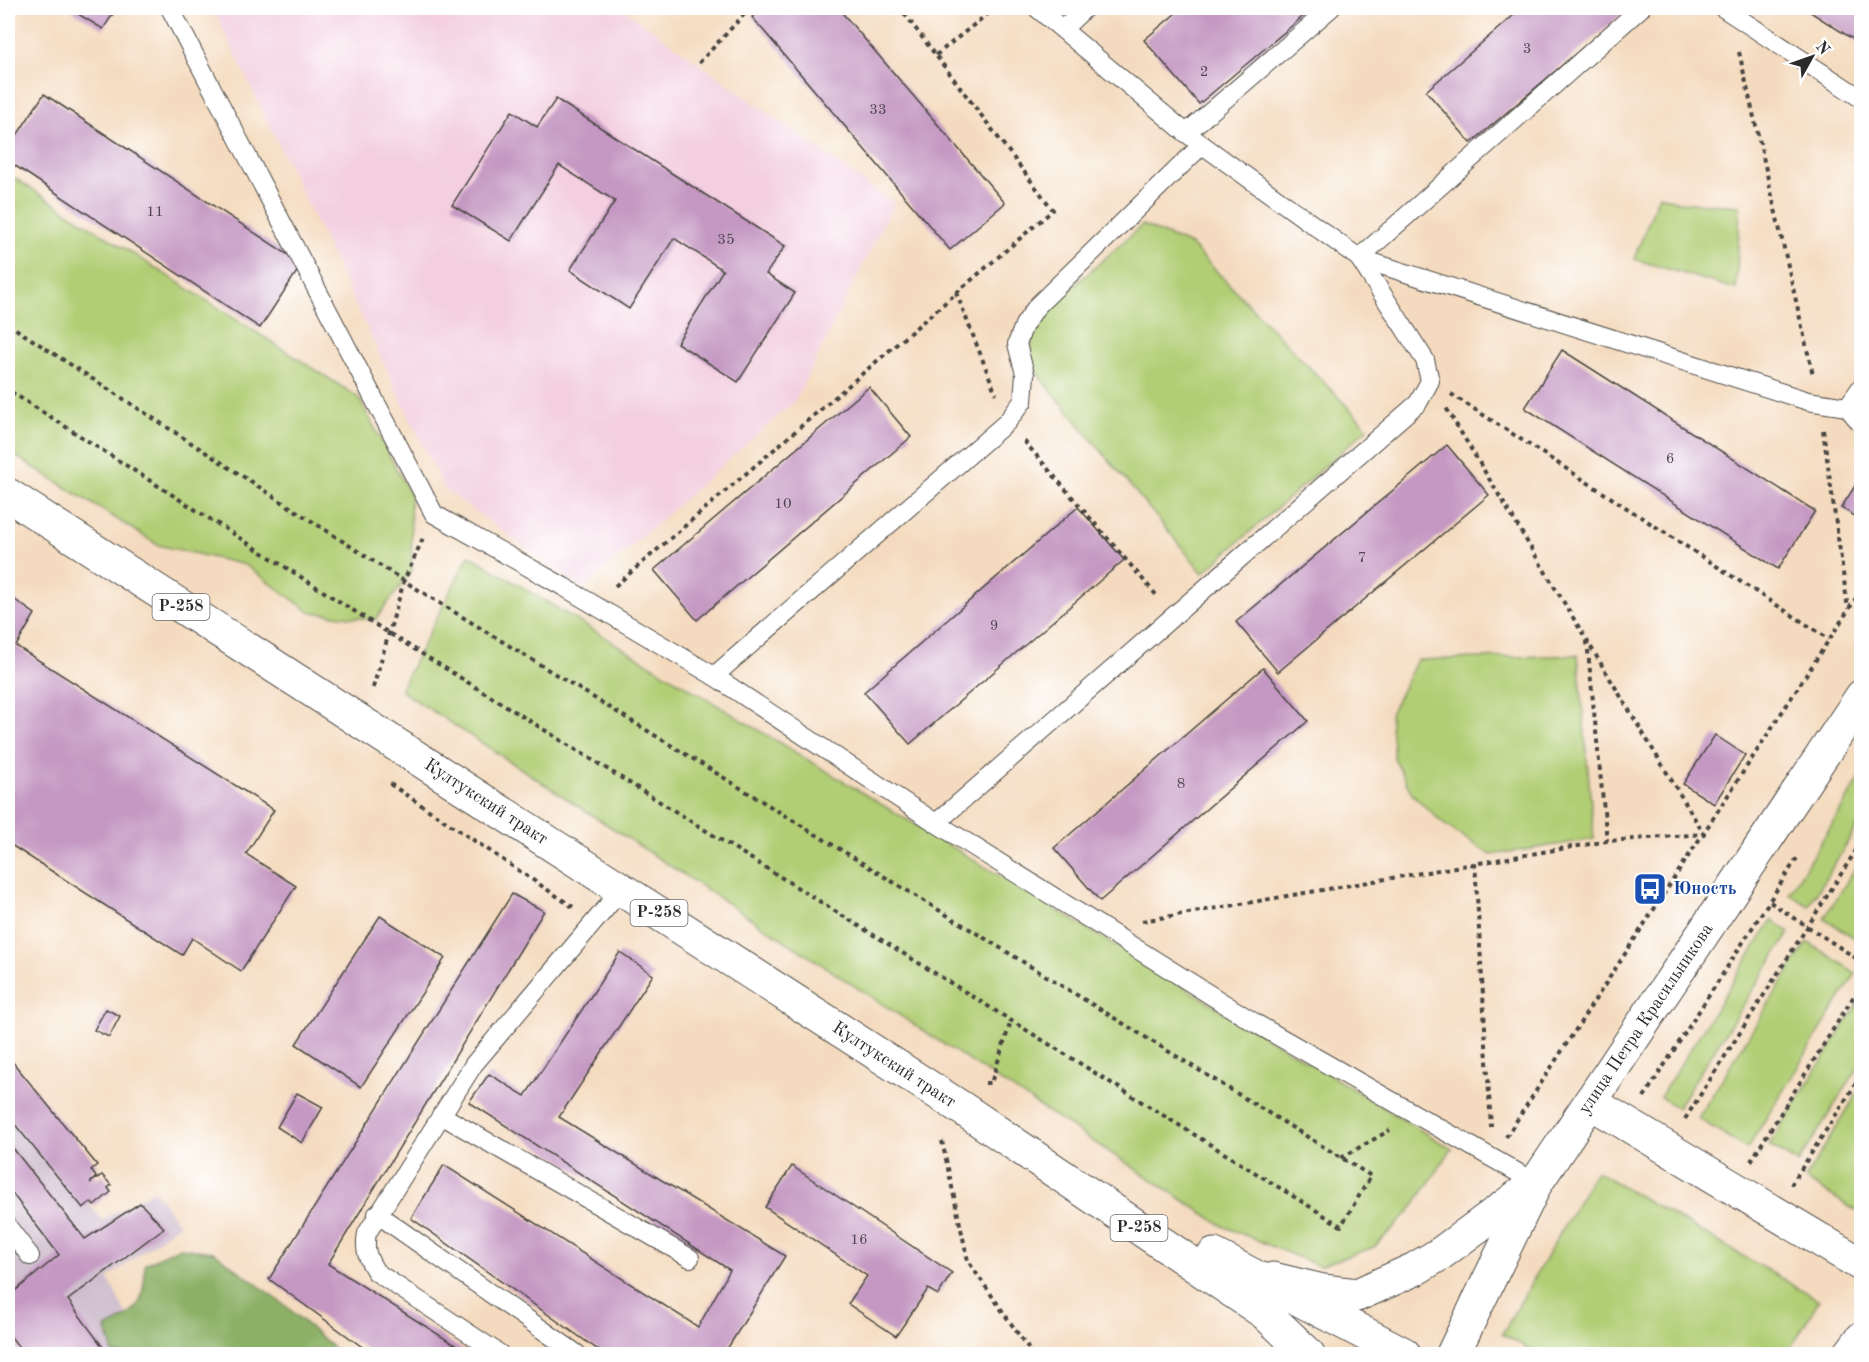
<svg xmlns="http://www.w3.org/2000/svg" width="1869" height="1362" font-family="'Old Standard TT',serif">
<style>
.built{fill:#f3cfdf}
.industrial{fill:#cfbdce}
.green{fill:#b1ce74;stroke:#6e7c50;stroke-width:1.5}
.forest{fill:#8cb166;stroke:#5c6e48;stroke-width:1.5}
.building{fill:#c498c2}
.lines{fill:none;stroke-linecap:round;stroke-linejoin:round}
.lane-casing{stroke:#494541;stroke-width:20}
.street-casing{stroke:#494541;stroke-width:35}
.secondary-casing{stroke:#494541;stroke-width:35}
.primary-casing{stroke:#494541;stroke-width:35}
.path{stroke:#494541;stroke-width:4;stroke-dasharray:4.5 4.5;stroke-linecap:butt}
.lane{stroke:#fff;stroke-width:18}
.street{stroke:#fff;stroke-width:33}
.secondary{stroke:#fff;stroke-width:33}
.primary{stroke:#fff;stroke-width:33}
.labels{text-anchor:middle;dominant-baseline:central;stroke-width:4.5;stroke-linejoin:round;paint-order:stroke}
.number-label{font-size:15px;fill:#514651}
.shield{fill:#fff;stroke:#6b6b6b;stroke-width:1.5}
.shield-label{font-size:16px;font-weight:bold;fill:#2b2b2b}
.street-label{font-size:18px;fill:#2b2b2b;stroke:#fff}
.transit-label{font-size:18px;font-weight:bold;fill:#164399;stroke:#fff;text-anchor:start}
</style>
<rect width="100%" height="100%" fill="#fff"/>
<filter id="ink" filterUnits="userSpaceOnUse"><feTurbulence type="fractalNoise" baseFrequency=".0167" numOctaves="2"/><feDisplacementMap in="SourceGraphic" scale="12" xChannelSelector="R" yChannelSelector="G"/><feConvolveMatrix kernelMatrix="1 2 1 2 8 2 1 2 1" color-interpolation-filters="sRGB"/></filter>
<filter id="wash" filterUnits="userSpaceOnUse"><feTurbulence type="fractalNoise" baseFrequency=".008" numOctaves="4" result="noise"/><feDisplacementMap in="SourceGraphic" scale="24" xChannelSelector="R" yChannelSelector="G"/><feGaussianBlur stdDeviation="1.35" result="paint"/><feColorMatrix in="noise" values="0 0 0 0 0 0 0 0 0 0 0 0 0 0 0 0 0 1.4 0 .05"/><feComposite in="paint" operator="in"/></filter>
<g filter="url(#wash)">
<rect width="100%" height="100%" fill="#f4dbbf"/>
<!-- built -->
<polygon class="built" points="213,8 622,8 894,203 795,401 583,589 444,489"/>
<!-- industrial -->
<polygon class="industrial" points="8,1104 102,1220 154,1190 179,1224 108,1278 146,1354 8,1354"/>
<!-- green -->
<g class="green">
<polygon points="8,174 358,397 410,494 412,571 375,620 310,612 245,565 158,545 8,451"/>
<polygon points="1659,195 1678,202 1740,206 1736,289 1634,259"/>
<polygon points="1142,225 1191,245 1368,428 1203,573 1029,364 1034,322"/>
<polygon points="469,555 1452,1149 1409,1212 1374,1247 1319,1266 1223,1226 400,690"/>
<polygon points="1578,655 1594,839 1491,855 1446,826 1412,794 1394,758 1390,714 1417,660"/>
<polygon points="1861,777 1861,820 1809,906 1789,894"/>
<polygon points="1861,859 1861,942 1824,918"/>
<polygon points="1772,920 1790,932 1677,1108 1660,1097"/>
<polygon points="1807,942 1856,973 1747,1149 1698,1118"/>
<polygon points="1861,999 1861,1063 1798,1163 1769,1145"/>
<polygon points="1861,1087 1862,1203 1856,1211 1805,1179"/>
<polygon points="1596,1171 1819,1300 1787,1354 1538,1354 1502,1334"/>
</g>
<!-- forest -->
<path class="forest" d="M 178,1248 L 214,1252 L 287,1307 L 340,1354 L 113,1354 L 106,1328 C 143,1310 143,1302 145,1264 Z"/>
<g id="blocks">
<!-- building -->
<g class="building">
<polygon points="68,8 117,8 103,29"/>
<polygon points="762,8 838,8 1005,203 950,250 752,17"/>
<polygon points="1182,8 1313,8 1199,104 1144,40"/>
<polygon points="1522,8 1629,8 1471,143 1426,91"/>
<polygon points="1804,8 1862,8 1862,45"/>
<polygon points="44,94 302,264 260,328 8,161 8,149"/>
<polygon points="556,99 785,246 766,274 795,293 738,382 677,343 723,270 674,238 629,309 570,270 615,201 559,165 511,241 452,205 512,111 537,127"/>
<polygon points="1562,350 1815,511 1778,569 1525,408"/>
<polygon points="869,387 911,437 697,620 654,570"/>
<polygon points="1447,445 1489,495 1278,672 1236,622"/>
<polygon points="1862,475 1862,520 1841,508"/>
<polygon points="1078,507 1124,560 910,744 864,692"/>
<polygon points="8,595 35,614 16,646 274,810 246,854 296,886 241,971 192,938 182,955 8,843"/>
<polygon points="1263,668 1308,721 1100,901 1054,848"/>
<polygon points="1715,735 1745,755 1714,804 1683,784"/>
<polygon points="512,894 544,911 328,1264 469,1354 372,1354 269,1279"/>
<polygon points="380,916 445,958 361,1087 296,1044"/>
<polygon points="620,952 653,975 559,1117 785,1256 724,1354 604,1354 411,1218 444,1165 698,1327 730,1270 469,1102 489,1074 525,1096"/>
<polygon points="106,1009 120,1016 109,1037 94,1030"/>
<polygon points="11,1060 97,1165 91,1170 96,1177 90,1183 102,1175 111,1185 108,1188 111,1192 94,1206 91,1202 83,1208 8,1116 8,1063"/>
<polygon points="297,1093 323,1107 302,1143 277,1127"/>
<polygon points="8,1142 85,1239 140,1203 164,1228 68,1300 108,1354 24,1354 8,1333 8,1281 15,1291 59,1255 8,1188"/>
<polygon points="792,1166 952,1273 938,1295 928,1289 896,1336 848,1304 867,1276 765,1207"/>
</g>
</g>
</g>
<g filter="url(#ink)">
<use href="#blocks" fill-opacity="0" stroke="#494541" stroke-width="1.5"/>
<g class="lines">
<defs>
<g id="lane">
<polyline points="170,8 434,514 564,587 714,676 936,823 1418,403 1430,381 1425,360 1359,258 1186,133 1037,8"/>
<polyline points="1723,8 1862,99"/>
<polyline points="1063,29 1085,8"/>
<polyline points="1186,133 1331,8"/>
<polyline points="1359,258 1808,401 1847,407"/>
<polyline points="1359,258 1641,8"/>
<polyline points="1862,386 1847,407 1862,425"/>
<polyline points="714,676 1007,422 1023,401 1025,374 1017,344 1024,325 1037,306 1202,145"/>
<polyline points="936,823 1255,1023 1536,1183"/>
<polyline points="441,1115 690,1258"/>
<polyline points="377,1214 577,1354"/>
<polyline points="8,1227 30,1256"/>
<path d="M 500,1354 L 376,1272 C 367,1258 364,1249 367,1233 L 474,1064 L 622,889"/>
</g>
<polyline id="street" points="1590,1102 1862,1265"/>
<g id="secondary">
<polyline points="1273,1279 1323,1291 1357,1295 1415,1269 1440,1254 1532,1186"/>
<polyline points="1453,1354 1536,1183 1862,696"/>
<polyline points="1850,1354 1862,1338"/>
</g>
<g id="primary">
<polyline points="8,495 963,1109 1265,1313 1308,1354"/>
<polyline points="1214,1255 1404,1354"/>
</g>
</defs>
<!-- lane casing -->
<use href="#lane" class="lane-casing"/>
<!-- street casing -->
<use href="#street" class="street-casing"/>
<!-- secondary casing -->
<use href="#secondary" class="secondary-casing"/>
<!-- primary casing -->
<use href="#primary" class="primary-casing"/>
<!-- path -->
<g class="path">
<polyline points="1739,52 1813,375"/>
<polyline points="936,55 995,8"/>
<polyline points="699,63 750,8"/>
<polyline points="956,292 996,394"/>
<polyline points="8,324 404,581 1371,1176 1341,1226 387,632 8,390"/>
<polyline points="1451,394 1829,639"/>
<polyline points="1823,430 1848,609"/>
<polyline points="1024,441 1158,597"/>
<polyline points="615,586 1053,210 900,8"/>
<polyline points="1587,641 1607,841"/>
<polyline points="373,688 404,581 423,538"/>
<polyline points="390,784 573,907"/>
<polyline points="1475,863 1491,1127"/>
<polyline points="1770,902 1862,962"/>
<polyline points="1142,921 1607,841 1704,834 1445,406"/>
<polyline points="985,1083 991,1083 1011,1021"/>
<polyline points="1644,1097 1797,858"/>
<polyline points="1685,1119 1862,841"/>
<polyline points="1506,1137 1862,589"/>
<polyline points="942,1141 968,1261 1032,1354"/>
<polyline points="1341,1158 1390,1130"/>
<polyline points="1751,1161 1862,983"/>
<polyline points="1791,1185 1862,1074"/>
</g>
<!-- lane -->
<use href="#lane" class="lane"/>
<!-- street -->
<use href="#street" class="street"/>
<!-- secondary -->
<use href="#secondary" class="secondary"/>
<!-- primary -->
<use href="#primary" class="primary"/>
</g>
</g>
<!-- icons -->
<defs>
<symbol id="bus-square" viewBox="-11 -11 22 22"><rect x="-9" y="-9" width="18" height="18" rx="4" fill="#1a4fb4" stroke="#fff"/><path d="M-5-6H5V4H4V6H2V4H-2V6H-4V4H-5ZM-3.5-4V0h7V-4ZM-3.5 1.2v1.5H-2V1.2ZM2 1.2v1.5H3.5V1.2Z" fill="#fff"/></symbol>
</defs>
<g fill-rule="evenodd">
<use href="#bus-square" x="1631" y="870" width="38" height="38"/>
</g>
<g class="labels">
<!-- number labels -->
<g class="number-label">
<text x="1527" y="49">3</text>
<text x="1204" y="72">2</text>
<text x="878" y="110">33</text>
<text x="155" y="212">11</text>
<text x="726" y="240">35</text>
<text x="1670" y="459">6</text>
<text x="783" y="504">10</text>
<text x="1362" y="558">7</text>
<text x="994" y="626">9</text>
<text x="1181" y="784">8</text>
<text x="859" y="1240">16</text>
</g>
<!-- shield labels -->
<g class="shield">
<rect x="152.5" y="594" width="57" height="26" rx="4.5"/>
<rect x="630.5" y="900" width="57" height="26" rx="4.5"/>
<rect x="1110.5" y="1215" width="57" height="26" rx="4.5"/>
</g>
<g class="shield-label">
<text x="181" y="607">Р-258</text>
<text x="659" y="913">Р-258</text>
<text x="1139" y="1228">Р-258</text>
</g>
<!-- street labels -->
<g class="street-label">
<text transform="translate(486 802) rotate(33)">Култукский тракт</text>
<text transform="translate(1646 1019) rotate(-56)">улица Петра Красильникова</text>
<text transform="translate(894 1065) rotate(33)">Култукский тракт</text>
</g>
<!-- transit labels -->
<g class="transit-label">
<text x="1673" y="889">Юность</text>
</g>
</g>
<!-- margin -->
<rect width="1869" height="1362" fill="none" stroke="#fff" stroke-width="30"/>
<!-- north arrow -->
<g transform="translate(1812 57) rotate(50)" stroke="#ffffff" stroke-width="4.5" paint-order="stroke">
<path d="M0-4.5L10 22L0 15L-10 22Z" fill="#2b2b2b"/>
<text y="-9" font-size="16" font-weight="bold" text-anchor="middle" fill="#2b2b2b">N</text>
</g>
</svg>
